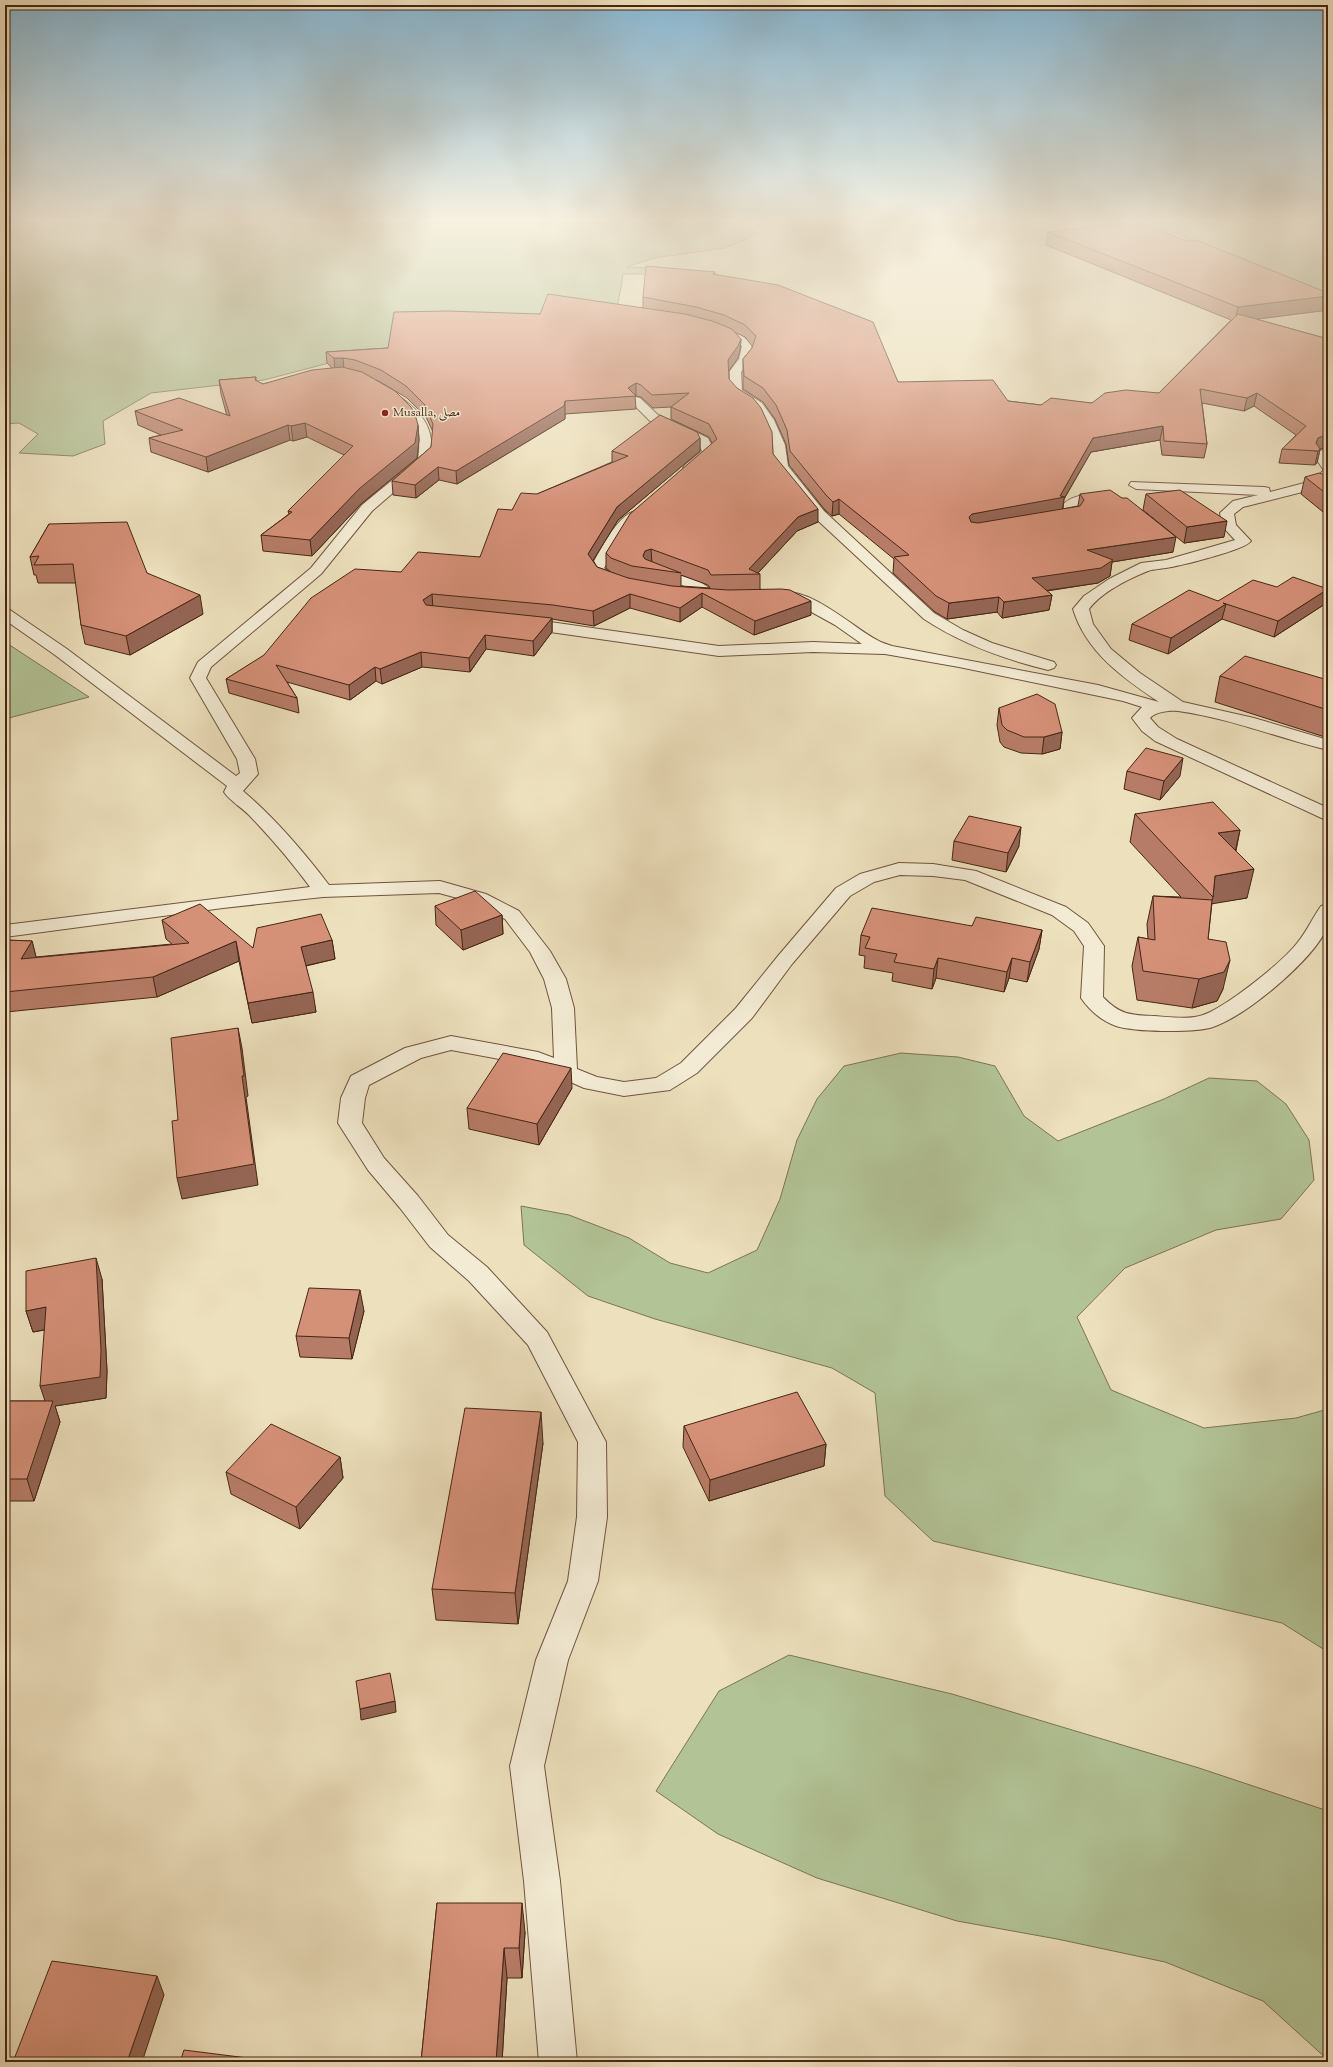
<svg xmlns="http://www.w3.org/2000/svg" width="1333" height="2067" font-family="'Sorts Mill Goudy',Amiri,serif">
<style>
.green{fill:#b2c396;stroke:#7c7454}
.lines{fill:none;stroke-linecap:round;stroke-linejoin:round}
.street-casing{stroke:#6f543e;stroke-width:2}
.street{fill:#f3ebd4;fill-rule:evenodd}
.wall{fill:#b77c67;stroke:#452613;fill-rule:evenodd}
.shaded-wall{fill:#956554;stroke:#452613}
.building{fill:#d59078;stroke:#452613}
.poi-dot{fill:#8f2418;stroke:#f3ebd4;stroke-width:1.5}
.labels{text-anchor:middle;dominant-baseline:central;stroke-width:3;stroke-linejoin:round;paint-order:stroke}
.far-poi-label{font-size:12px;fill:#452613;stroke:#f3ebd4;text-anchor:start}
</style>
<rect width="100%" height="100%" fill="#ede0bd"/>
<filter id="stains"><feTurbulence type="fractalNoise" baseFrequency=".005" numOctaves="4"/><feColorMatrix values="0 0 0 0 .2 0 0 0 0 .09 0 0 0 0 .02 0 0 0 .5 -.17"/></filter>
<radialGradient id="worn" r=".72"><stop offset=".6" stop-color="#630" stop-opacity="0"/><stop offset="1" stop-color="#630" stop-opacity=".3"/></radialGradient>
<!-- green -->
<g class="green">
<path d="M 5,223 L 739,223 L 759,234 L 725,248 L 654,258 L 627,267 L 671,269 L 666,274 L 623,274 C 622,289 617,301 616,316 L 329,363 L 264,380 L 151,393 L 103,421 L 105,444 L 73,456 L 19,453 L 38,434 L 19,423 L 5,424 Z"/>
<polygon points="1159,223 1328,223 1328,295 1320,296 1159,226"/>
<polygon points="5,642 89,697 5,719"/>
<polygon points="901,1053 958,1057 995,1066 1024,1116 1058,1141 1164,1099 1209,1078 1257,1081 1286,1104 1309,1140 1314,1180 1281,1219 1216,1230 1125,1268 1077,1317 1111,1390 1204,1428 1296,1418 1328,1409 1328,1652 1282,1623 933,1541 885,1496 875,1393 832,1368 655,1319 588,1296 524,1245 521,1206 569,1215 629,1238 670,1263 708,1273 757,1250 780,1199 797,1140 817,1099 844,1066"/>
<polygon points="789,1655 952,1694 1199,1768 1328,1811 1328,2060 1263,2001 1165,1962 1057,1939 957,1921 817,1878 718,1834 656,1791 719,1691"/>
</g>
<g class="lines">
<defs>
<g id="street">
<path d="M 713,324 L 740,334 L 754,346 L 751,360 L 741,372 L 742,390 L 762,403 L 774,420 L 785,445 L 788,466 L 824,511 L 934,613 L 963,630 L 992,643 L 1054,662 L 1056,665 L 1054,668 L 1048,670 C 1003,659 962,644 924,619 L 814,517 L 774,466 L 773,445 L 762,420 L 754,409 L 737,399 L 730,390 L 729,372 L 739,359 L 742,346 L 728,336 L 709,329 L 708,327 Z"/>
<path d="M 392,393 C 398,395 403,399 408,403 C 428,419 434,435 431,460 L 372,511 L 321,574 L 211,667 L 206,678 L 255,759 L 258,774 L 243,791 C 276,819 303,851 329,885 L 440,881 L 486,894 L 519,911 L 550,951 L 566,979 L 574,1008 L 577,1069 L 597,1077 L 624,1082 L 656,1078 L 681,1063 L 736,1008 L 778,956 L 836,888 L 860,874 L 899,863 L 933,864 L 976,871 L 1066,907 L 1088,923 L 1104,946 L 1103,997 C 1120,1015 1131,1015 1154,1016 C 1169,1017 1189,1020 1203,1015 C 1226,1007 1283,962 1298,942 C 1307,931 1313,917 1321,906 L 1328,904 C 1328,911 1330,922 1327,928 C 1312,961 1247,1015 1213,1027 C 1196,1033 1134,1032 1116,1026 C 1102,1021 1090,1011 1081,998 L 1084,946 L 1074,931 L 1052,915 L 965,880 L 933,876 L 900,875 L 874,882 L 850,896 L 792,964 L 752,1018 L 697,1073 L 670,1090 L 624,1096 L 584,1088 L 532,1065 L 451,1050 L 421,1058 L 369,1085 L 365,1098 L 362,1123 L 384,1158 L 418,1196 L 448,1235 L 487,1267 L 547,1332 L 606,1442 L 607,1517 L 598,1581 L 568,1660 L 544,1766 L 560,1881 L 577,2062 L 539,2062 L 524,1881 L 510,1766 L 536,1660 L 568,1581 L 577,1517 L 578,1442 L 528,1345 L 469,1281 L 430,1247 L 400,1208 L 368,1170 L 338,1123 L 341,1098 L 351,1076 L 405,1048 L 451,1036 L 538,1052 L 554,1058 L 552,1008 L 544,979 L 530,952 L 505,919 L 472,902 L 439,893 L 323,897 L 223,908 L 5,937 L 5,925 L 310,887 C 291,861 271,838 249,815 C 241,807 230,801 224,792 L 227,786 L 55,655 L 5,620 L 5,608 L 10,610 L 67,649 L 236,776 L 240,773 L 237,759 L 190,678 L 198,662 L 311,568 L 362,505 L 418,459 C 423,427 412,417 388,400 L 386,397 L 388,394 Z"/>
<polygon points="636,397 640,398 658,415 708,438 715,452 714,455 695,471 685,471 683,468 685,465 702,451 698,443 650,421 630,401"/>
<polygon points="1328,448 1328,470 1323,469 1314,456 1315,453"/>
<path d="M 1328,470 L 1328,481 L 1322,487 L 1243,507 L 1234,514 L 1236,525 L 1251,541 C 1245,550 1180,566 1166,568 C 1160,569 1154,569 1148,571 C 1128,579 1102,592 1089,609 L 1093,624 L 1111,649 L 1140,673 L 1183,702 L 1254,718 L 1328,740 L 1328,750 C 1278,738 1229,718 1178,711 C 1170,710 1155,712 1150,718 L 1158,727 L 1177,739 L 1328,808 L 1328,821 L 1155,741 L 1142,731 L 1132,718 L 1142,707 L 1123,701 L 959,667 L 885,654 L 813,652 L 719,656 L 522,628 L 516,626 L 514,623 L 516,620 L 522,618 L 719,646 L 813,642 L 862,644 L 835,625 L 797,604 L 778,599 L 775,596 L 778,593 C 809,585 852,627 877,640 C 882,643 887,644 892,646 L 1098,685 L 1159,702 C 1123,678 1086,652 1073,609 L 1084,596 L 1109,579 L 1141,563 L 1166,560 L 1235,540 L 1222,526 L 1220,513 L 1233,501 L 1258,495 L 1136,489 L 1129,485 L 1131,482 L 1264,487 L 1269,488 L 1270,492 L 1312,481 L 1323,471 Z"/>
<path d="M 1108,493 L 1113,494 L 1115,497 L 1113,500 L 1089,502 L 1076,508 L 1080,516 L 1078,519 L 1054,524 L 1049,523 L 1047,520 L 1049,517 L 1065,514 L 1061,507 C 1071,493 1093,494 1108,493 Z"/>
<path d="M 635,511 L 640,512 L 642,515 L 629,527 L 604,568 C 612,577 622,574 627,582 L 625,585 C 610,589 598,579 590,568 C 600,552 616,516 635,511 Z"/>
<polygon points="652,566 700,582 722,596 719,599 709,599 690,588 647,573 645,570 647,567"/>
</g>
</defs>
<!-- street casing -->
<use href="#street" class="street-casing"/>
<!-- street -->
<use href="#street" class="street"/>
</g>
<!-- wall -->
<g class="wall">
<path d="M 1048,232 L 1328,310 L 1256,319 L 1328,339 L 1328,448 L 1327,447 L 1320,449 L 1317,463 L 1315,465 L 1279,463 L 1282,449 L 1296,435 L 1254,406 L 1244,411 L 1202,403 L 1207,444 L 1204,458 L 1162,455 L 1160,440 L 1091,452 L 1064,499 L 1063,509 L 1078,506 L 1080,494 L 1173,552 L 1112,562 L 1110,576 L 1098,583 L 1047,591 L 1052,595 L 1049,610 L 1002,618 L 997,612 L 947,619 L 935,612 L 893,573 L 894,559 L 839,514 L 832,516 L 825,510 L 789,465 L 786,444 L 775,419 L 763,402 L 743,389 L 743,359 L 752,348 L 752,346 L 745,337 L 734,332 L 741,339 L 740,350 L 738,358 L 729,371 L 729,379 L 773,454 L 818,522 L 797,531 L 758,573 L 760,574 L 760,589 L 811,615 L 754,635 L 702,607 L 680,622 L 630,608 L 594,626 L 552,619 L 552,632 L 534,656 L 486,649 L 470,672 L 422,667 L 382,684 L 376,681 L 350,700 L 287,682 L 297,698 L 299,713 L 229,693 L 226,679 L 401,572 L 480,557 L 512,510 L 537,494 L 612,462 L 612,451 L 700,438 L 700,451 L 618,520 L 593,560 L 597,567 L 611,572 L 606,568 L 606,553 L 712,443 L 709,437 L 671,419 L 671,407 L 653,408 L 641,397 L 636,396 L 635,396 L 636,409 L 565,414 L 565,419 L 457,484 L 439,480 L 416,498 L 393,495 L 392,481 L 431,447 L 433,432 L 426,417 L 407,398 L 382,383 L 376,380 L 418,425 L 419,440 L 417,458 L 361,504 L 312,556 L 263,551 L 261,535 L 289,514 L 288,511 L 344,455 L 307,437 L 293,441 L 290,440 L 208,472 L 151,452 L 149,438 L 161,435 L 138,425 L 135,411 L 227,416 L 221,394 L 219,380 L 256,377 L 256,381 L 263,384 L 332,368 L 327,363 L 326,352 L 388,348 L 540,314 L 643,308 L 643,297 L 715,272 L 715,275 L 898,382 L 1008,401 L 1041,405 L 1092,403 L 1159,393 L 1231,320 L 1046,245 ZM 681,575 L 708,585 L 710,588 L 681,586 Z"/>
<polygon points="1328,476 1328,516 1301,494 1305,477"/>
<polygon points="1146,494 1224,537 1184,543 1143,510"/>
<polygon points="49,524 147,573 203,614 130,655 85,644 81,625 76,583 38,583 36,575 34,575 30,557"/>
<polygon points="1218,601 1325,604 1274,637 1222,619 1168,654 1129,640 1132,624"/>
<polygon points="1220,676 1328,680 1328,738 1215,702"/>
<polygon points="999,708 1062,732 1060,749 1042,754 1021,753 1004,747 1000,742 997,725"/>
<polygon points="1127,771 1180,776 1160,800 1124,789"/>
<polygon points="1135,814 1240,830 1236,851 1247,898 1212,903 1208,939 1223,989 1217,1001 1192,1008 1137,1000 1132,966 1138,937 1148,939 1147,924 1153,896 1181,897 1130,842"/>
<polygon points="954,841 1019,846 1006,872 952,860"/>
<polygon points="435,906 502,915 503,934 463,950 436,925"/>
<polygon points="162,920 253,948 332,940 335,959 306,966 316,1012 252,1023 239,961 157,997 6,1012 5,1014 5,940 32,941 36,957 172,944 166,939"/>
<polygon points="972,926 1042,930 1039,949 1027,982 1009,978 1004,992 936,978 932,989 892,981 893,973 864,968 865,956 859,955 861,935"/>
<polygon points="572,1088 539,1145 469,1129 467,1108"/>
<polygon points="102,1279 107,1371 106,1398 55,1406 60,1422 34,1501 5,1501 5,1401 45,1401 45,1330 33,1332 26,1311"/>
<polygon points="364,1311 352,1359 300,1357 296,1336"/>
<polygon points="684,1426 826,1444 824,1466 709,1501 683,1447"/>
<polygon points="543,1443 518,1624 436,1620 432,1589"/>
<polygon points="340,1457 343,1478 300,1529 231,1494 226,1472"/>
<polygon points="437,1903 525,1932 522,1978 507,1978 502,2062 421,2062"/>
</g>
<!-- shaded-wall -->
<g class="shaded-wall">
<polygon points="1328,296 1328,310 1235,322 1238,307"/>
<polygon points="741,339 740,350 738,358 728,372 728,360"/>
<polygon points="334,358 343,358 344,370 335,370"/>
<polygon points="636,383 636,396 635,396 628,388"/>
<polygon points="1257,393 1254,406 1244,411 1247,398"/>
<polygon points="565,401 565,419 457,484 456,471"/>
<polygon points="305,423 307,437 293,441 291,426"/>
<polygon points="288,425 290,440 208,472 206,457"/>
<polygon points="418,425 419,440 417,458 361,504 312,556 310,540"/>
<polygon points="1163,426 1160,440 1091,452 1064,499 1062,512 971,529 969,517 972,514 1060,496 1093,438"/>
<polygon points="1328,434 1327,447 1320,449 1317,463 1315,465 1318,451 1314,451 1318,438"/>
<polygon points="700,438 700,451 618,520 589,567 588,554 617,507"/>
<polygon points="438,467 439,480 416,498 415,485"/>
<polygon points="839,499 839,514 832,516 833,502"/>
<polygon points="818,509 818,522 797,531 757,574 749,569 798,517"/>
<polygon points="1227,521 1224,537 1184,543 1187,527"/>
<polygon points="1176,537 1173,552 1112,562 1110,576 1098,583 1029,593 1032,578 1087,550"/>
<polygon points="651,549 652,564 645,565 643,556 645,551"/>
<polygon points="1328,589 1325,604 1274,637 1278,621"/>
<polygon points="702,593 702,607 680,622 680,608"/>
<polygon points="432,594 433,609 424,614 423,600"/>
<polygon points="630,594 630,608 594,626 593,611"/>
<polygon points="200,595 203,614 130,655 126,636"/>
<polygon points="1052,595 1049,610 1002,618 1004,602"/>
<polygon points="999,597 997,612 947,619 949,603"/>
<polygon points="811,601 811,615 754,635 755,621"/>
<polygon points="1226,604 1222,619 1168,654 1171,638"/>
<polygon points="552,618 552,632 534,656 533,641"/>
<polygon points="485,635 486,649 470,672 469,658"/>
<polygon points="421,652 422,667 382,684 380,669"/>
<polygon points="375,667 376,681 350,700 349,685"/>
<polygon points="1062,732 1060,749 1042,754 1044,737"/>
<polygon points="1183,758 1180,776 1160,800 1164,781"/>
<polygon points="1021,827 1019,846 1006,872 1008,853"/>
<polygon points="1240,830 1234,857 1218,833"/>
<polygon points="1254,869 1247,898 1211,904 1213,897 1215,876"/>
<polygon points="502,915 503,934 463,950 461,930"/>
<polygon points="1042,930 1039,949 1027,982 1030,962"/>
<polygon points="332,940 335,959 304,966 301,947"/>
<polygon points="32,941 37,961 21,959"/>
<polygon points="236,941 239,961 157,997 153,977"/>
<polygon points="938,958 936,978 932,989 934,969"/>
<polygon points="1012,958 1009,978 1004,992 1007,972"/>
<polygon points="1230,960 1223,989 1217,1001 1192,1008 1199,979"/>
<polygon points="313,992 316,1012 252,1023 248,1003"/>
<polygon points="238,1028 242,1048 248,1096 246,1097 258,1185 182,1199 177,1178 242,1076"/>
<polygon points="571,1068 572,1088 539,1145 537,1124"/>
<polygon points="96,1258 102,1279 107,1371 106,1398 55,1406 60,1422 34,1501 27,1479 47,1407 40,1386"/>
<polygon points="360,1290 364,1311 352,1359 349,1338"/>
<polygon points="46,1307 53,1328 33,1332 26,1311"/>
<polygon points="541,1412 543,1443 518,1624 515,1593"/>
<polygon points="826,1444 824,1466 709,1501 710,1480"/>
<polygon points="340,1457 343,1478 300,1529 296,1507"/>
<polygon points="395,1701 396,1712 361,1720 360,1709"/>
<polygon points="522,1903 525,1932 522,1978 519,1948"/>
<polygon points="504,1948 507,1978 502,2062 496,2062"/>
<polygon points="157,1976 164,1995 142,2062 127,2062"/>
</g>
<!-- building -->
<g class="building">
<polygon points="1123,223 1144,223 1186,241 1196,240 1328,293 1328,296 1238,307 1048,232"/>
<polygon points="646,266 715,272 713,274 778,285 873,322 898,382 993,380 1008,401 1041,405 1051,398 1092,403 1105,393 1126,390 1159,393 1238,314 1328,339 1328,434 1318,438 1316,443 1320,449 1318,451 1282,449 1306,426 1257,393 1247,398 1200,389 1207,444 1164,441 1163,426 1093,438 1060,496 1065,497 972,514 969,517 971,522 978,523 1080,506 1084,500 1080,494 1110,490 1122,498 1127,498 1176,537 1087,550 1113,560 1101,568 1032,578 1052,595 1004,602 999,597 949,603 936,596 894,557 909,555 839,499 833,502 826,495 790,451 787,430 776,405 763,388 744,376 743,359 752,348 756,336 745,325 724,315 696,307 643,297"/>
<polygon points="548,294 685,314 712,321 732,329 741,339 738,346 728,360 729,379 737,388 753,398 761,408 772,432 773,454 818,509 798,517 749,569 760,574 711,575 708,570 651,549 645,551 643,556 645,559 681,573 632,566 611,558 606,553 630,514 717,439 709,424 671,407 689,393 652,395 641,385 636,383 628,388 636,396 565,401 564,406 456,471 438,467 415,485 392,481 431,447 433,424 425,405 406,386 381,370 355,360 343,358 334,358 326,352 388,348 394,312 447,311 540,314"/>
<polygon points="342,367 362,372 395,391 411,407 415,414 418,425 415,443 359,489 310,540 261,535 292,512 288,511 353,446 305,423 291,426 288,425 206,457 149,438 183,430 135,411 179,398 230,416 219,380 256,377 255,380 263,384 312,370"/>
<polygon points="660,415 697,432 700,438 617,507 588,554 597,567 628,578 672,586 728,590 781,589 790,590 811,601 755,621 702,593 680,608 630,594 593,611 553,605 432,594 423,600 426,605 552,618 533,641 485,635 469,658 421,652 380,669 375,667 349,685 276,665 297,698 226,679 264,655 311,598 355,569 401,572 418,552 480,557 498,509 512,510 521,493 537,494 628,456 612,451"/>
<polygon points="1319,473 1328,476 1328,495 1305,477"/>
<polygon points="1180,490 1227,521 1187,527 1146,494"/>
<polygon points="127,522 147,573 200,595 126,636 81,625 73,564 34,565 39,556 30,557 49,524"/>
<polygon points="1293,577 1328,589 1278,621 1223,603 1226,604 1171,638 1132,624 1189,590 1218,601 1253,580 1277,587"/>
<polygon points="1245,656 1328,680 1328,710 1220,676"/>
<polygon points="1037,694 1055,704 1062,732 1044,737 1024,737 1007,730 1002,725 999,708"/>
<polygon points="1146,748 1183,758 1164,781 1127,771"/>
<polygon points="1213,802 1240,830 1218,833 1254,869 1215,876 1213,897 1135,814"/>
<polygon points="969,816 1021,827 1008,853 954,841"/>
<polygon points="475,891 502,915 461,930 435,906"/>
<polygon points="1153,896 1212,900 1208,939 1226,942 1230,960 1224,972 1199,979 1143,971 1138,937 1155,940"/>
<polygon points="200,904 253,948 257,928 321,914 332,940 301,947 313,992 248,1003 236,941 153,977 5,992 5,940 32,941 21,959 189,943 162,920"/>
<polygon points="872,908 972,926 976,917 1042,930 1030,962 1012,958 1007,972 938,958 934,969 894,962 897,954 865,948 870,937 861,935"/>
<polygon points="238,1028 244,1076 242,1076 254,1164 177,1178 172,1121 178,1120 171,1038"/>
<polygon points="503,1053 571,1068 537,1124 467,1108"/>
<polygon points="96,1258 101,1350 100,1377 40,1386 46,1307 26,1311 26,1271"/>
<polygon points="309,1288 360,1290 349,1338 296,1336"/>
<polygon points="797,1392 826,1444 710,1480 684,1426"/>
<polygon points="5,1401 53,1401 27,1479 5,1479"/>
<polygon points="465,1408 541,1412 515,1593 432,1589"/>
<polygon points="271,1424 340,1457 296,1507 226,1472"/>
<polygon points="390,1673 395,1701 360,1709 356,1681"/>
<polygon points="437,1903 522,1903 519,1948 504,1948 496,2062 421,2062"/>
<polygon points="52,1961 157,1976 127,2062 13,2062"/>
<polygon points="184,2050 279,2062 180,2062"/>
</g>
<!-- sky -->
<linearGradient id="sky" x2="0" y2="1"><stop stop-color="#88b8d4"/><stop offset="0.43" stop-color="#f7f1e1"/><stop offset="1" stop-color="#f7f1e1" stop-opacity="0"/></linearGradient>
<rect width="1333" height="513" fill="url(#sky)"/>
<!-- markers -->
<circle class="poi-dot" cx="385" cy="413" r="4"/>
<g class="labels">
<!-- far-poi labels -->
<g class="far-poi-label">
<text x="393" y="413">Musalla, مصلى</text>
</g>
</g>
<!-- margin -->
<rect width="1333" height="2067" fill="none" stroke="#ede0bd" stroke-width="20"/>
<rect x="6" y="6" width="1321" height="2055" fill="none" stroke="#452613" stroke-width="2"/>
<rect x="10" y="10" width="1313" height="2047" fill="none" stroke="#452613"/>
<rect width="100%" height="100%" filter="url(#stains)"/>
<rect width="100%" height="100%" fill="url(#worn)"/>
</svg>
